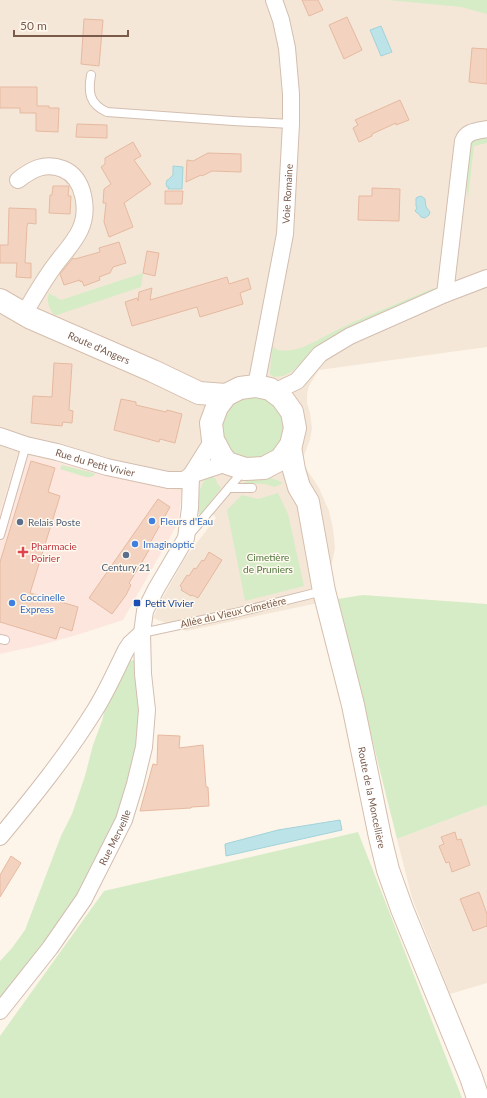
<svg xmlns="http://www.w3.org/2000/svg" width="487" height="1098" font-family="Lato,sans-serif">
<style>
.residential{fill:#f5e7d7}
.commercial{fill:#fde6dd}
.green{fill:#d6ecc6}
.water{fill:#bce3e8;stroke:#a2d3da}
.building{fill:#f3d3c0;stroke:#e6b9a0}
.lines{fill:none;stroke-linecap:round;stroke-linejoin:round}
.lane-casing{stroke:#d3beb0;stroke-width:10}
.street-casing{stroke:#d3beb0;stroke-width:18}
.secondary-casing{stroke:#d6bead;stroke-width:24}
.lane{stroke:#fff;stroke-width:8}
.street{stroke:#fff;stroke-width:16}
.secondary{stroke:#fff;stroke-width:22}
.shop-dot{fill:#3f7fe0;stroke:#fff9f0;stroke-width:1.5}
.service-dot{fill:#5c6f8a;stroke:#fff9f0;stroke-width:1.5}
.health-dot{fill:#e0444e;stroke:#fff9f0;stroke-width:1.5}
.transit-dot{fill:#1a4fb4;stroke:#fff9f0;stroke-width:1.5}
.labels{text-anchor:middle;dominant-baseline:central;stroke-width:3;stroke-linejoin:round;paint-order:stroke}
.street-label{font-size:10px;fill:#795a4b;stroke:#fff9f0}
.shop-label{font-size:10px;fill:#366cbe;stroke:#fff9f0;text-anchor:start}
.service-label{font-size:10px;fill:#4e5e75;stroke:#fff9f0;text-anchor:start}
.health-label{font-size:10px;fill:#be3a42;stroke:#fff9f0;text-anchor:start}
.park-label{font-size:10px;fill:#527940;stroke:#fff9f0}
.transit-label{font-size:10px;fill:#164399;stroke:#fff9f0;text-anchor:start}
</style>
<rect width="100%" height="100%" fill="#fdf5e9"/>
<!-- residential -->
<g class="residential">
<polygon points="0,0 487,0 487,347 319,370 315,376 309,386 307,394 307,403 310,413 312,428 310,440 303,458 304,465 319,488 329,511 333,528 335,548 331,567 337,599 186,631 153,618 162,599 185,558 216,518 198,496 18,453 0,513"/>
<polygon points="486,805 487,808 487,983 450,994 412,898 397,839"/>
</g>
<!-- commercial -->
<polygon class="commercial" points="18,453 182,492 178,523 123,620 80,634 41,645 0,654 0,513"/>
<!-- green -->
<g class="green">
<polygon points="388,0 487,0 487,14 461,7"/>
<polygon points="487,133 487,143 474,146 468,199 464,169 468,142"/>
<path d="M 143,273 L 141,287 L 57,315 L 54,315 C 49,308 46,301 49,293 L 61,300 Z"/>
<path d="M 434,288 L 431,295 L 315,352 L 291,372 L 283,376 L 274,377 L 270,374 L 271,358 L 273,346 L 277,350 C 298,354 319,339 337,330 C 346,325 356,321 365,317 C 388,307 411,298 434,288 Z"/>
<polygon points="244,396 266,396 287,420 284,442 269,457 248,459 238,456 230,449 224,440 222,430 222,420 227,410 234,401"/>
<polygon points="62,465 94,473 95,475 91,477 86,477 60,469"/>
<path d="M 208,475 L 216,479 L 217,483 L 221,488 L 201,514 L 199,514 C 196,500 199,487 208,475 Z"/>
<polygon points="268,477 277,480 283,483 275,487 264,484 244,483 249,479"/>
<polygon points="278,493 288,514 304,586 245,601 227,510 242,495 258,499"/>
<polygon points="363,595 487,604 487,808 486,805 397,839 337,599"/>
<polygon points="132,660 138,661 141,713 137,750 121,808 72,906 39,953 0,998 0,961 12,948 25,930 61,836 72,814 85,776 93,745 102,721 107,701 127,663"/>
<polygon points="358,832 462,1098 0,1098 0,1036 104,891"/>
</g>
<!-- water -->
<g class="water">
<polygon points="381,26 392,52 381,56 370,30"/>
<polygon points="173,166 183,167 182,189 168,189 169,187 167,187 166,184 167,180 168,180 173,175"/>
<polygon points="421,196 425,199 426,207 430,212 429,215 425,218 421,217 418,213 417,213 415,211 417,208 416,206 416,198 418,197"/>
<polygon points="340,820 342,830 226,856 225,845 225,844 278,830"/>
</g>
<!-- building -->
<g class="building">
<polygon points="302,0 318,0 323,10 309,16"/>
<polygon points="347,17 362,50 344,59 329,25"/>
<polygon points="84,19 103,20 99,66 81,64"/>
<polygon points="472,48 487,49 487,84 469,82"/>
<polygon points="0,87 37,87 37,106 49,106 49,108 59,108 58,132 36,131 36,113 20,113 20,108 0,108"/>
<polygon points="400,100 409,120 396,125 396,123 372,134 372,136 359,142 353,128 358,125 355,120"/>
<polygon points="77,124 107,125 107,138 76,137"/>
<polygon points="133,142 141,156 134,160 151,184 124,203 133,227 109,237 104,222 106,203 103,203 104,189 111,184 101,167 105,164 105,158"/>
<polygon points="208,153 241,154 241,172 212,171 202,176 201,175 186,182 187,160 193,161"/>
<polygon points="53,186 69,186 68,196 71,196 70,214 49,213 50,195 52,195"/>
<polygon points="372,188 400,189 399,221 358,220 359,196 372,196"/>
<polygon points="165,191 183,191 182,204 165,204"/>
<polygon points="9,208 36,209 36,224 28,223 27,226 25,263 31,263 31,278 16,277 17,263 0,263 0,245 8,245"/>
<polygon points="119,242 126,263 113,267 110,273 99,277 100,280 84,286 82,281 80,282 80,280 64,285 60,274 73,258 75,259 100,252 99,248"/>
<polygon points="147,251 159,253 155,276 143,273"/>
<polygon points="227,277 229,284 248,278 251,289 240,293 243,304 200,317 197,307 132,326 125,302 137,298 138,301 139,292 152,288 150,300"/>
<polygon points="54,363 72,364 69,410 73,411 72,423 63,422 62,426 31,423 33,396 52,397"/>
<polygon points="121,399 136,402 136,405 166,412 167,410 182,414 175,443 160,439 159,442 114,430"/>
<polygon points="31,461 55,468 48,492 60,496 30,593 78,607 72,631 60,627 56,639 0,622 0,562"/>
<polygon points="158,499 170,507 150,543 152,544 145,557 129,583 131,585 126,595 112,614 89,598"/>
<polygon points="209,552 222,560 198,598 192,595 191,596 181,590 182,588 180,586 187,575 189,576 194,568 196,569 202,560 204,561"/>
<polygon points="158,735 180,736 179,748 203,745 206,787 208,787 209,806 192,807 191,808 140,811 153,764 157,765"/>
<polygon points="455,832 457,840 461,839 470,865 452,872 449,862 446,863 439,846 444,844 441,837"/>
<polygon points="11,856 21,863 0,897 0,875"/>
<polygon points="479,892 487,914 487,926 473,931 460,899"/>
</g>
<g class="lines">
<defs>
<g id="lane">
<path d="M 91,75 C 88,92 89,104 107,112 L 233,121 L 291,124"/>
<polyline points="229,488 252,488"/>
<polyline points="0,535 26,445"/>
<polyline points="189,535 244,470"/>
<polyline points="142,633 235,613 323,591"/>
<polyline points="0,639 5,640"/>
</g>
<g id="street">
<path d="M 18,180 C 32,169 45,162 63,169 C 85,178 89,211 80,230 C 74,243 63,254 55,265 C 43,281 34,297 24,314"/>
<path d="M 445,294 L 463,141 C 467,131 477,131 487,129"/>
<path id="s1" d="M 256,386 L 285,234 L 291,124 L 291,94 L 287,48 L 281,20 L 274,0"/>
<polyline points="274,392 297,381 320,354 350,336 445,294 487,278"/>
<path id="s2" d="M 0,436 L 26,445 L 57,452 L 107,467 L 168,480 L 184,480 L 191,475 L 227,463"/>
<path d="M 0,837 C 34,796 67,755 95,710 C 107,691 116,670 126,650 L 130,644 L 142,633"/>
<path id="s3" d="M 0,1011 L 50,948 L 84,899 L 124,820 L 135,784 L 144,747 L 147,710 L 143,674 L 142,633 L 145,611 L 156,589 L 186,538 L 190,508 L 191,475 L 213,440"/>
</g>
<g id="secondary">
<path id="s4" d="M 0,300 L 31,318 L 153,371 L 199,393 L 226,395"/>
<polygon points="256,386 270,389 282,398 292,412 295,428 291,445 281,459 264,468 245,469 227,463 221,455 213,440 211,423 217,407 226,395 240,388"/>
<path id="s5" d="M 290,447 L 294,470 L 299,487 L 308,502 L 324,591 L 353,705 L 380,837 L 388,870 L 402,909 L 471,1077 L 478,1098"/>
</g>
</defs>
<!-- lane casing -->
<use href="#lane" class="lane-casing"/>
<!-- street casing -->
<use href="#street" class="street-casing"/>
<!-- secondary casing -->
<use href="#secondary" class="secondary-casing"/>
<!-- lane -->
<use href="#lane" class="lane"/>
<!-- street -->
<use href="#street" class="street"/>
<!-- secondary -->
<use href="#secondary" class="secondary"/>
</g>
<!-- markers -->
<g class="shop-dot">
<circle cx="152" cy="521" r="4"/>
<circle cx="135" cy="544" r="4"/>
<circle cx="12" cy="603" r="4"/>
</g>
<g class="service-dot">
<circle cx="20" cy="522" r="4"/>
<circle cx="126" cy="555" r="4"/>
</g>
<path class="health-dot" d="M21 546h4v4h4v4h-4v4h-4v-4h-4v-4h4z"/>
<rect class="transit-dot" x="133" y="599" width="8" height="8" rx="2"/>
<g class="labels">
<!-- street labels -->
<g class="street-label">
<text stroke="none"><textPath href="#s1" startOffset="195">Voie Romaine</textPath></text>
<text stroke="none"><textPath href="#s4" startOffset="110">Route d'Angers</textPath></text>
<text stroke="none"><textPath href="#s2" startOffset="99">Rue du Petit Vivier</textPath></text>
<text transform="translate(233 612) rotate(-13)">Allée du Vieux Cimetière</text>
<text stroke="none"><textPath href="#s5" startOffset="361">Route de la Moncellière</textPath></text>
<text stroke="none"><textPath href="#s3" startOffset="209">Rue Merveille</textPath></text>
</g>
<!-- shop labels -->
<g class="shop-label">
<text x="160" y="521">Fleurs d'Eau</text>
<text x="143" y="544">Imaginoptic</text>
<text x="20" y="597">Coccinelle<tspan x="20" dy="12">Express</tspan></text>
</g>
<!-- service labels -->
<g class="service-label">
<text x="28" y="522">Relais Poste</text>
<text x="126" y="567" text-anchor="middle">Century 21</text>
</g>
<!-- health labels -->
<g class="health-label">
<text x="31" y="546">Pharmacie<tspan x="31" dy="12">Poirier</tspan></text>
</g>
<!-- park labels -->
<g class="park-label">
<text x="268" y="557">Cimetière<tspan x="268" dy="12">de Pruniers</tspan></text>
</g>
<!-- transit labels -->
<g class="transit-label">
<text x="145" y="603">Petit Vivier</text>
</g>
</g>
<!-- scale -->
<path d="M14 30v6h114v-6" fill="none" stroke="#795a4b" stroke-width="2"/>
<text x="20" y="30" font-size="12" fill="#795a4b" stroke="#fff9f0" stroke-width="3" paint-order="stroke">50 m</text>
</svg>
